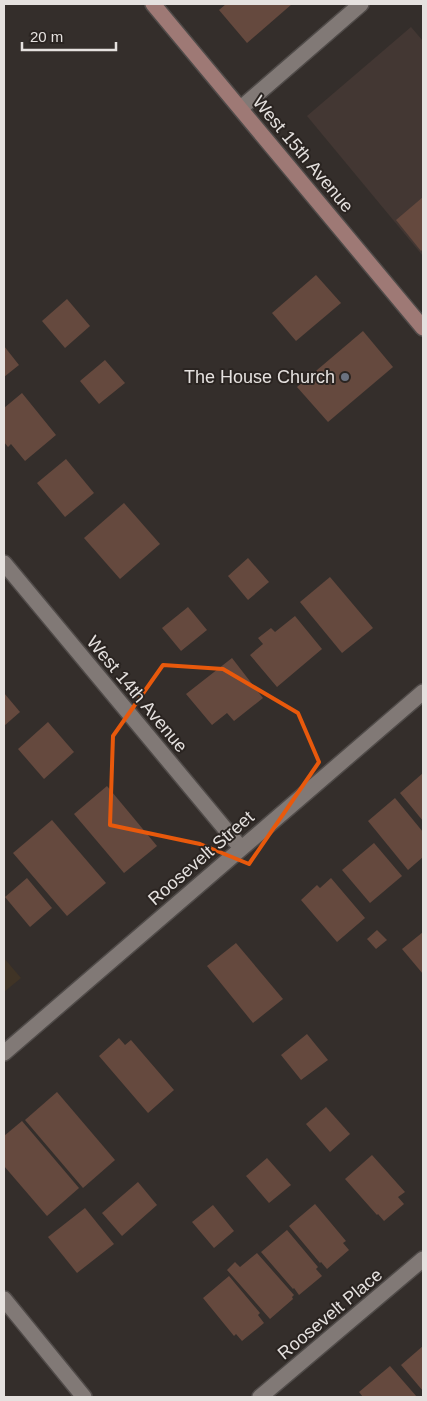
<svg xmlns="http://www.w3.org/2000/svg" width="427" height="1401" font-family="Helvetica,sans-serif">
<style>
.built{fill:#433733}
.education{fill:#403426}
.building{fill:#65493e}
.lines{fill:none;stroke-linecap:round;stroke-linejoin:round}
.street-casing{stroke:#504b49;stroke-width:18}
.secondary-casing{stroke:#504b49;stroke-width:18}
.street{stroke:#817976;stroke-width:15}
.secondary{stroke:#9e7975;stroke-width:15}
.marked{fill:none;stroke:#e8590c;stroke-width:4;stroke-linejoin:round}
.worship-dot{fill:#6b7280;stroke:#2a2421;stroke-width:2}
.labels{text-anchor:middle;dominant-baseline:central;stroke-width:4;stroke-linejoin:round;paint-order:stroke}
.street-label{font-size:18px;fill:#e5e1df;stroke:#2a2421}
.poi-label{font-size:18px;fill:#e5e1df;stroke:#2a2421;text-anchor:end}
</style>
<rect width="100%" height="100%" fill="#342e2b"/>
<!-- built -->
<polygon class="built" points="411,27 423,41 423,256 307,116"/>
<!-- education -->
<polygon class="education" points="4,958 21,978 4,992"/>
<!-- building -->
<g class="building">
<polygon points="226,4 292,4 247,43 219,10"/>
<polygon points="423,197 423,249 421,251 396,220"/>
<polygon points="316,275 341,303 296,341 272,313"/>
<polygon points="67,299 90,326 65,348 42,321"/>
<polygon points="363,331 393,367 328,422 297,387"/>
<polygon points="4,346 19,365 4,377"/>
<polygon points="105,360 125,383 99,404 80,381"/>
<polygon points="22,393 56,435 25,461 11,444 8,447 4,442 4,408"/>
<polygon points="66,459 94,493 65,517 37,483"/>
<polygon points="124,503 160,544 120,579 84,538"/>
<polygon points="248,558 269,582 248,600 228,576"/>
<polygon points="330,577 373,628 342,653 300,602"/>
<polygon points="188,607 207,630 181,651 162,628"/>
<polygon points="295,616 322,649 277,687 250,655 263,644 258,638 271,628 275,632"/>
<polygon points="232,658 263,698 234,721 227,713 212,725 186,694"/>
<polygon points="4,693 20,712 4,726"/>
<polygon points="48,722 74,752 44,779 18,749"/>
<polygon points="423,773 423,821 400,793"/>
<polygon points="107,786 157,846 124,873 74,814"/>
<polygon points="395,798 423,832 423,857 408,870 368,821"/>
<polygon points="52,820 106,883 67,916 13,853"/>
<polygon points="374,843 402,876 370,903 342,870"/>
<polygon points="27,878 52,908 30,927 5,897"/>
<polygon points="331,878 365,918 337,942 301,900 317,885 320,888"/>
<polygon points="377,930 387,940 376,949 367,939"/>
<polygon points="423,932 423,974 402,949"/>
<polygon points="236,943 283,999 253,1023 207,966"/>
<polygon points="307,1034 328,1060 301,1080 281,1055"/>
<polygon points="119,1038 125,1045 131,1040 174,1090 148,1113 99,1056"/>
<polygon points="57,1092 115,1160 83,1188 25,1120"/>
<polygon points="326,1107 350,1134 330,1152 306,1124"/>
<polygon points="22,1121 79,1188 47,1216 4,1166 4,1136"/>
<polygon points="372,1155 405,1192 398,1197 404,1204 384,1221 378,1214 377,1215 345,1179"/>
<polygon points="267,1158 291,1185 269,1203 246,1176"/>
<polygon points="138,1182 157,1205 122,1236 102,1213"/>
<polygon points="315,1204 346,1241 343,1243 349,1250 327,1269 321,1262 320,1263 289,1226"/>
<polygon points="213,1205 234,1231 214,1248 192,1222"/>
<polygon points="85,1208 114,1244 77,1273 48,1237"/>
<polygon points="287,1230 318,1267 316,1269 322,1276 299,1295 294,1288 293,1289 261,1252"/>
<polygon points="257,1253 294,1295 292,1297 293,1299 270,1319 227,1270 235,1262 240,1267"/>
<polygon points="229,1276 260,1313 258,1315 264,1323 242,1341 236,1334 234,1336 203,1298"/>
<polygon points="423,1346 423,1391 401,1365"/>
<polygon points="390,1366 417,1397 363,1397 359,1392"/>
</g>
<g class="lines">
<defs>
<g id="street">
<polyline points="241,108 361,4"/>
<polyline points="4,563 241,848"/>
<polyline points="4,1053 423,692"/>
<polyline points="4,1299 84,1397"/>
<polyline points="260,1397 423,1259"/>
</g>
<polyline id="secondary" points="153,4 423,328"/>
</defs>
<!-- street casing -->
<use href="#street" class="street-casing"/>
<!-- secondary casing -->
<use href="#secondary" class="secondary-casing"/>
<!-- street -->
<use href="#street" class="street"/>
<!-- secondary -->
<use href="#secondary" class="secondary"/>
</g>
<!-- marked area -->
<path class="marked" d="M 163,665 L 223,669 L 298,713 L 319,762 L 249,864 L 200,844 L 110,825 L 113,736 Z"/>
<!-- markers -->
<circle class="worship-dot" cx="345" cy="377" r="5"/>
<g class="labels">
<!-- street labels -->
<g class="street-label">
<text transform="translate(303 154) rotate(50)">West 15th Avenue</text>
<text transform="translate(137 694) rotate(50)">West 14th Avenue</text>
<text transform="translate(201 858) rotate(-41)">Roosevelt Street</text>
<text transform="translate(330 1314) rotate(-40)">Roosevelt Place</text>
</g>
<!-- poi labels -->
<g class="poi-label">
<text x="335" y="377">The House Church</text>
</g>
</g>
<!-- border -->
<rect width="427" height="1401" fill="none" stroke="#e5e1df" stroke-width="10"/>
<!-- scale -->
<path d="M22 42v8h94v-8" fill="none" stroke="#e5e1df" stroke-width="2.5"/>
<text x="30" y="42" font-size="15" fill="#e5e1df" stroke="#2a2421" stroke-width="4" paint-order="stroke">20 m</text>
</svg>
